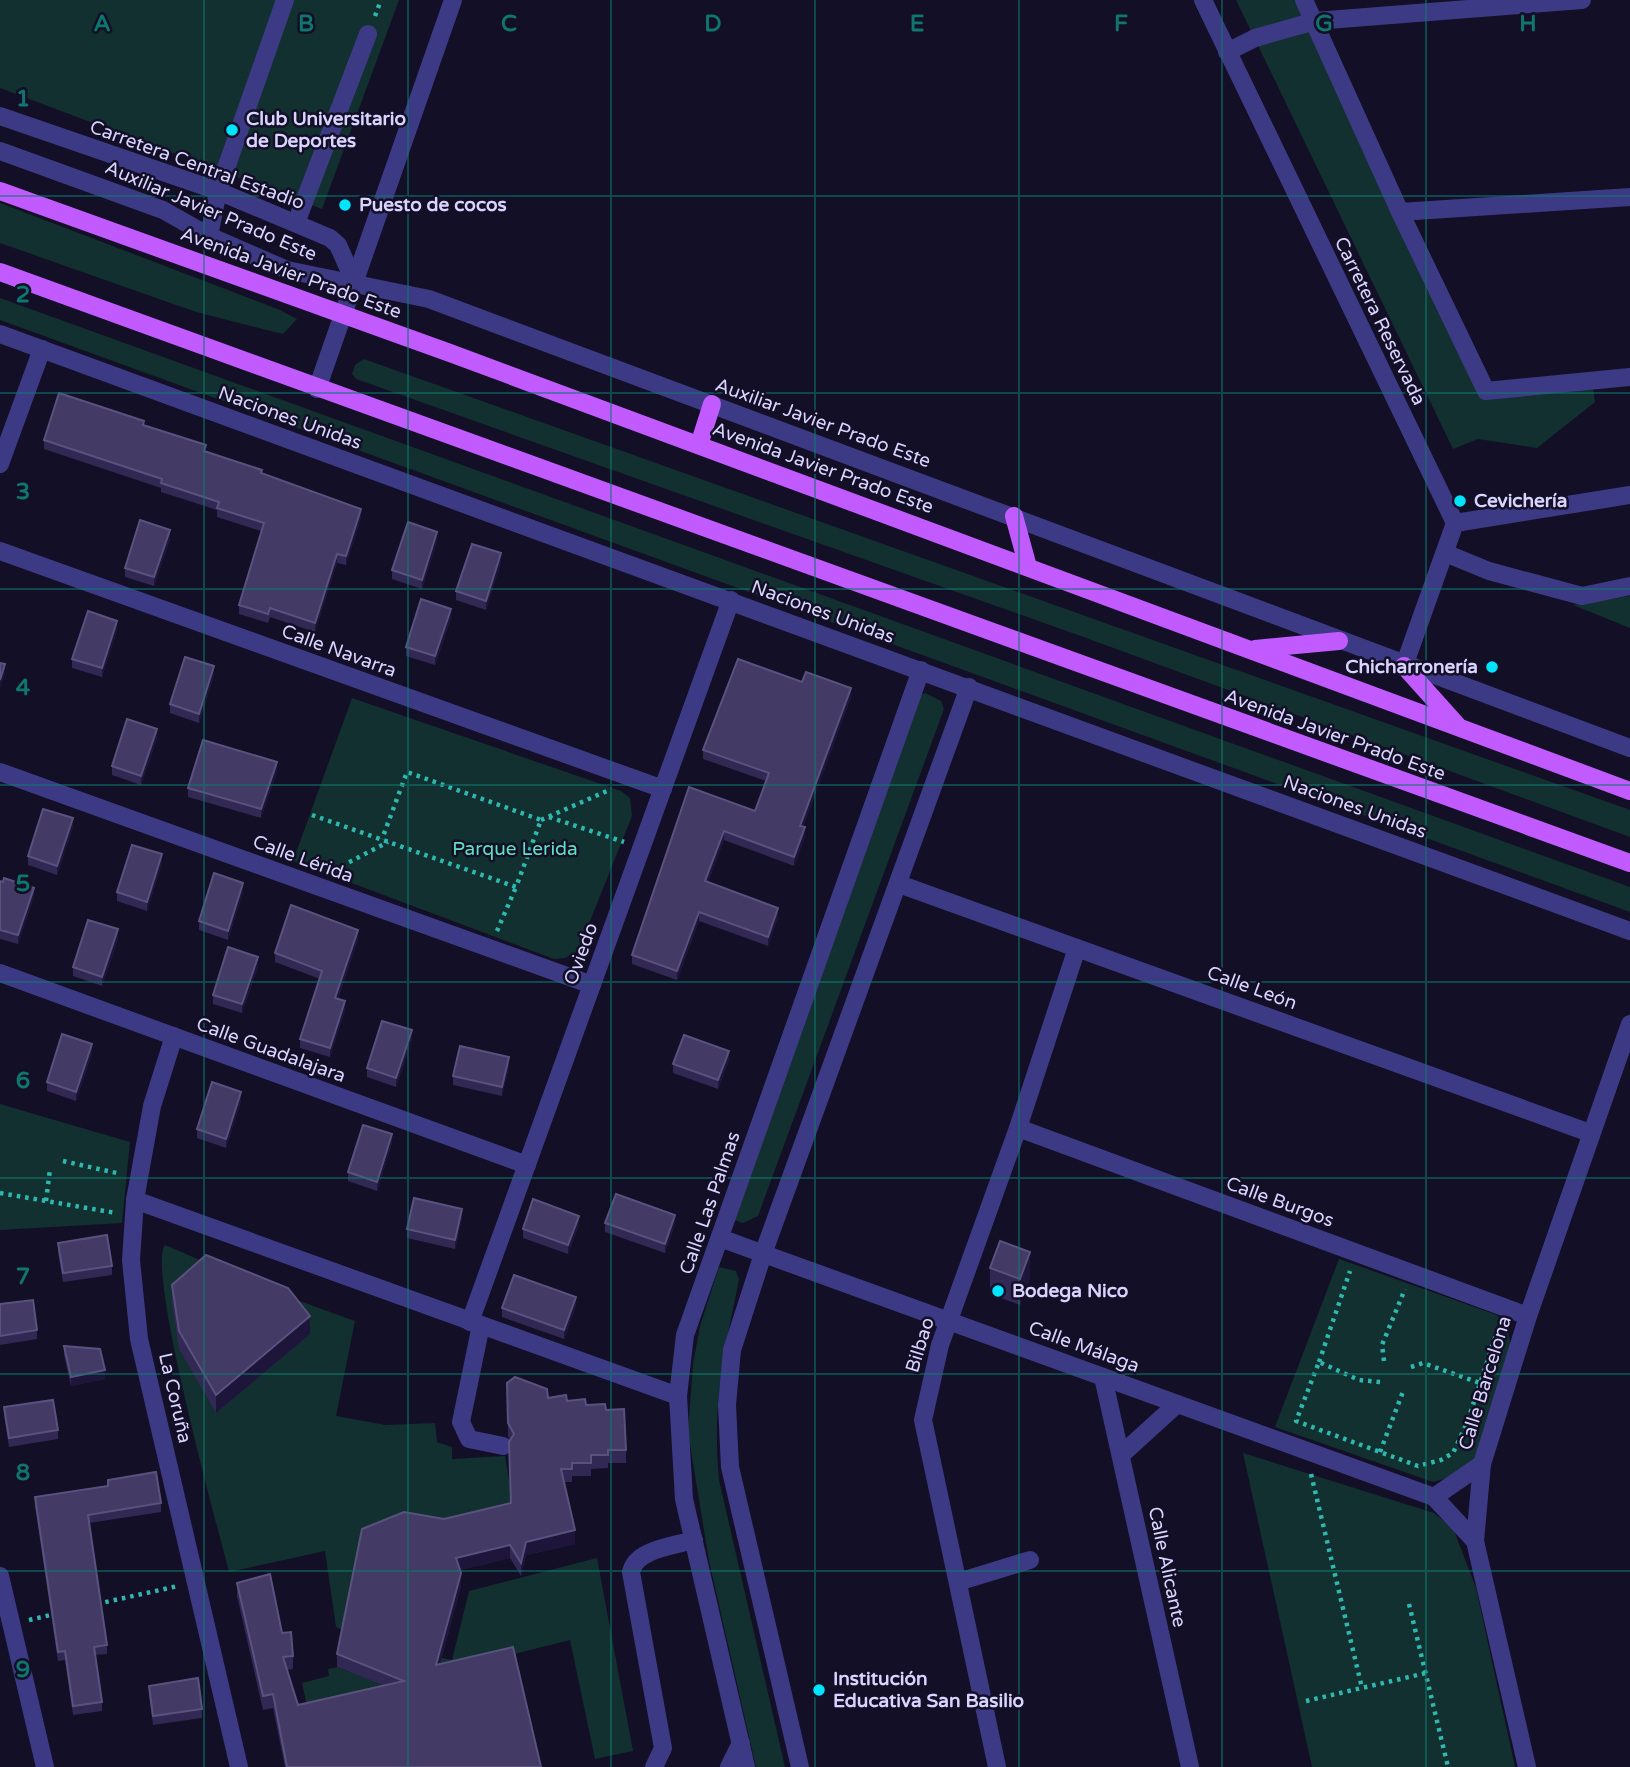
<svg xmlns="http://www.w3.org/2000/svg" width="1630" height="1767" font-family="'Varela Round',sans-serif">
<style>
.green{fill:#12302f}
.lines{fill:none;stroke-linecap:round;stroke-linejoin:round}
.path{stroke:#2fb8b0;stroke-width:4.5;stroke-dasharray:3.5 5;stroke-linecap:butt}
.minor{stroke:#3d3a85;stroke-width:18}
.major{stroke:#c25bff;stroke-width:18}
.wall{fill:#312854}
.shaded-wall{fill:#1d163a}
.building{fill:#433a66;stroke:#5a527e;stroke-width:2}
.grid{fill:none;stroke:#0f766e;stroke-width:2;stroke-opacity:0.55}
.poi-dot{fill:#00e5ff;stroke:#130f26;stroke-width:2.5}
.labels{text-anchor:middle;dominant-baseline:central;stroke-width:5;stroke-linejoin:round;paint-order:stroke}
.poi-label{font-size:19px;font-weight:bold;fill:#d9d4ff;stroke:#130f26;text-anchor:start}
.street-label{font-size:19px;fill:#d9d4ff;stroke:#130f26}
.park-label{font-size:19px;fill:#5fe0c0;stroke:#130f26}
.grid-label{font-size:23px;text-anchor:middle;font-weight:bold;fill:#0f766e;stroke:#130f26;stroke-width:5;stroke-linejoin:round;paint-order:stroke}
</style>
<rect width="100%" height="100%" fill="#130f26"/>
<!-- green -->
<g class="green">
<polygon points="0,0 399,0 322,209 0,88"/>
<polygon points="1236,0 1304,0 1487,389 1592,381 1595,402 1537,448 1478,439 1453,449"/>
<polygon points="0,203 280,310 297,319 283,334 196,312 0,243"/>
<polygon points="0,298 1630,887 1630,912 0,320"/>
<polygon points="364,359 1630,810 1630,837 1078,635 356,379 352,374 355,365"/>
<polygon points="1630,596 1630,628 1573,605"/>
<polygon points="925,693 941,701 944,709 758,1216 743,1223 734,1220 920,695"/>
<polygon points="352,698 621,791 630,798 632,816 578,951 565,958 554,959 293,861"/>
<polygon points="0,1104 130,1142 122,1223 0,1230"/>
<path d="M 165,1245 L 272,1291 L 355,1321 L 336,1416 L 385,1425 L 435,1423 L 437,1442 L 452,1447 L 452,1459 L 505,1456 L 515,1515 L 345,1631 L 336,1627 L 325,1551 L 229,1572 C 218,1528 146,1269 165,1245 Z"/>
<path d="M 1339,1259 L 1497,1315 C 1507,1326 1511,1336 1510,1351 L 1476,1458 L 1448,1478 L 1433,1482 L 1275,1427 Z"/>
<path d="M 719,1267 L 736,1271 L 739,1280 C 724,1352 712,1405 719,1480 L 785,1767 L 756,1767 L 709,1561 L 688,1432 L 693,1364 L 700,1326 Z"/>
<polygon points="1243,1453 1434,1513 1453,1528 1476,1588 1515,1767 1312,1767"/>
<polygon points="597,1558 633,1751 595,1759 570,1640 307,1706 302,1683 329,1676 328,1669 337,1667 349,1672 427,1655 452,1660 469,1591"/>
</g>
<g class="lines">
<!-- path -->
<g class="path">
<polyline points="375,16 381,0"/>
<polyline points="312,815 516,887 541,820 407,772 382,839"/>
<polyline points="549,817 624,842"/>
<polyline points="541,820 607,791"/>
<polyline points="334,870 388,842"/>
<polyline points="497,931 516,887"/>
<polyline points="63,1161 121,1174"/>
<polyline points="0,1193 116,1213"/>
<polyline points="46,1201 50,1169"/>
<polyline points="1384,1361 1382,1345 1405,1289"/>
<polyline points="1319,1362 1350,1271"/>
<polyline points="1411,1367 1423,1363 1480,1383"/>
<polyline points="1380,1382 1359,1380 1319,1362 1296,1421 1418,1466 1441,1460 1453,1453 1467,1423 1498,1329"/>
<polyline points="1380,1452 1404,1389"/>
<polyline points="1311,1474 1362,1688"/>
<polyline points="97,1604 178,1586"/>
<polyline points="1409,1604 1448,1767"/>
<polyline points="29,1620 55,1614"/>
<polyline points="1306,1701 1426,1673"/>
</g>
<!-- minor -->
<g class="minor">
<polyline points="1203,0 1455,523 1404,666"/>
<polyline points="1304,0 1400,212 1486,391 1630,377"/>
<polyline points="1227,52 1255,38 1315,21 1582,0"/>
<polyline points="0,116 218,191 330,238 338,245 355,283"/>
<polyline points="0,151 163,210 209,236 287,270 429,299 1630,748"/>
<polyline points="1400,212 1630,197"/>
<polyline points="296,223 368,34"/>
<polyline points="209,236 218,191 285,0"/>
<polyline points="0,334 1630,931"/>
<polyline points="317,389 453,0"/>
<polyline points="0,464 42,349"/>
<polyline points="1455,523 1630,495"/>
<polyline points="0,551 663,789"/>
<polyline points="1445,553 1489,571 1582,596 1630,586"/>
<polyline points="0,772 592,985"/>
<polyline points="899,884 1590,1133"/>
<polyline points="0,973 527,1165"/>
<polyline points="174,1036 152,1106 135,1200 131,1260 139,1339 239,1767"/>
<polyline points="1018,1128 1528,1316"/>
<polyline points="135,1200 678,1396"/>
<polyline points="720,1238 1434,1497 1475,1541 1527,1767"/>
<polyline points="470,1322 731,600"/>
<polyline points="481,1325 461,1422 469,1439 503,1446"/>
<polyline points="1103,1377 1190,1767"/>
<polyline points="1121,1455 1177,1404"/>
<polyline points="1434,1497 1482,1464 1528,1316 1630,1024"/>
<polyline points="1475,1541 1482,1464"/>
<polyline points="0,1576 45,1767"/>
<polyline points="958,1582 1030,1560"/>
<path d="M 654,1767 L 663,1748 L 631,1572 C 636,1549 674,1546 694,1540"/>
<polyline points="729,1767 741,1743"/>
<polyline points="746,1767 684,1499 678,1396 685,1335 921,670"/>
<polyline points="800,1767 730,1467 727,1405 732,1350 763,1254 969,687"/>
<polyline points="997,1767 923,1420 940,1345 1018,1128 1077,948"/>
</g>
<!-- major -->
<g class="major">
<polyline points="0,191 450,353 1630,791"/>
<polyline points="0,272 1630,863"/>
<polyline points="699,445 712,404"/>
<polyline points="1014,516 1028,567"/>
<polyline points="1255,649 1339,641"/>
<polyline points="1404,666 1457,725"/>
</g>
</g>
<!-- wall -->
<g class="wall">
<polygon points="144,425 206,452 262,474 361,518 346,565 337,563 315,632 270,617 268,623 239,614 239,605 261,531 217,517 217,510 161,492 161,488 44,449 44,440"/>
<polygon points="170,539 154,586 125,577 125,568"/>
<polygon points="437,541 422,589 392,579 392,570"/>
<polygon points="501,562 486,610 456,600 456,591"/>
<polygon points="451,618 435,665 406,656 406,647"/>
<polygon points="117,630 102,677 72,668 72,659"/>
<polygon points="214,675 199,723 170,713 170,704"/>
<polygon points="802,682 851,697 803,827 805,836 794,866 724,840 708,882 778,917 768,946 699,921 677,980 632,964 632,955 689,787 755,811 766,781 703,759 703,750"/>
<polygon points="157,738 141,785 112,775 112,766"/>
<polygon points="277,771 261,818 188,797 188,788"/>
<polygon points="73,827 57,875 28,865 28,856"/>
<polygon points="162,863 147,911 117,901 117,892"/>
<polygon points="0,881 34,897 18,944 0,939"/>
<polygon points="243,892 228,940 199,930 199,921"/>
<polygon points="118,939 102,986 73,976 73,967"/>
<polygon points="358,939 338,999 345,1010 330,1057 300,1048 300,1039 320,979 275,962 275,953"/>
<polygon points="258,966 242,1013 213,1004 213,995"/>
<polygon points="412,1039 396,1087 367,1077 367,1068"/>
<polygon points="92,1053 76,1101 47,1091 47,1082"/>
<polygon points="729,1060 718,1089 673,1073 673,1064"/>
<polygon points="509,1066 502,1096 453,1085 453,1076"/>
<polygon points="241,1101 226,1148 197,1138 197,1129"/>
<polygon points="392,1143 377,1191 348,1181 348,1172"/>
<polygon points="462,1218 455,1249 407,1238 407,1229"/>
<polygon points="605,1223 675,1224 665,1253 605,1232"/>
<polygon points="579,1225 568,1254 523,1238 523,1229"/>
<polygon points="58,1243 112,1266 112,1275 63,1282 58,1252"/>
<polygon points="990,1268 1030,1278 1020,1305 990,1294"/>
<polygon points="172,1285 310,1334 216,1413 179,1349 172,1303"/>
<polygon points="0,1304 37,1330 37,1339 0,1345"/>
<polygon points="576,1306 564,1339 502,1317 502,1308"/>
<polygon points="64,1346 105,1379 71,1386 64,1355"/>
<polygon points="507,1383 548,1398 606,1410 626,1450 626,1463 608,1463 608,1468 591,1469 591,1476 572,1476 572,1482 564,1482 575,1544 526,1555 521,1576 510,1558 460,1570 461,1586 440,1664 541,1767 285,1767 273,1708 263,1710 237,1596 237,1583 282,1633 293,1656 293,1669 287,1670 298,1705 383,1685 337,1667 337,1654 444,1519 510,1503 510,1440 508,1436"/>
<polygon points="4,1407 58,1430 58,1439 9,1447 4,1416"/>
<polygon points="108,1480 161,1503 161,1512 89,1523 107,1645 107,1654 95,1655 102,1702 102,1711 73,1715 65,1660 58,1661 35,1506 35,1497 108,1486"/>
<polygon points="149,1686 202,1709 202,1718 153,1725 149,1695"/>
</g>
<!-- shaded-wall -->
<g class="shaded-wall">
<polygon points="361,509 361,518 346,565 346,556"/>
<polygon points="170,530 170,539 154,586 154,577"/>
<polygon points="437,532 437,541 422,589 422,580"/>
<polygon points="501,553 501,562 486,610 486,601"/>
<polygon points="337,554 337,563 315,632 315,623"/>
<polygon points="451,609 451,618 435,665 435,656"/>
<polygon points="117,621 117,630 102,677 102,668"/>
<polygon points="5,664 5,674 0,689 0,680"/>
<polygon points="214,666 214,675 199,723 199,714"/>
<polygon points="851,688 851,697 800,835 800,826"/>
<polygon points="157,729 157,738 141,785 141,776"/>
<polygon points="277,762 277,771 261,818 261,809"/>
<polygon points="73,818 73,827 57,875 57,866"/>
<polygon points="805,827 805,836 794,866 794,857"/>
<polygon points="724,831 724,840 705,890 705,881"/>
<polygon points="162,854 162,863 147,911 147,902"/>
<polygon points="243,883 243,892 228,940 228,931"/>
<polygon points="34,888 34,897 18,944 18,935"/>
<polygon points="778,908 778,917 768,946 768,937"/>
<polygon points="699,912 699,921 677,980 677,971"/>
<polygon points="118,929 118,939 102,986 102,977"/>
<polygon points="358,930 358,939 335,1007 335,998"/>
<polygon points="258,957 258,966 242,1013 242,1004"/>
<polygon points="345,1001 345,1010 330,1057 330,1048"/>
<polygon points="412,1030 412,1039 396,1087 396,1078"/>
<polygon points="92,1044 92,1053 76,1101 76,1092"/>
<polygon points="729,1051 729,1060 718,1089 718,1080"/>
<polygon points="509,1057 509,1066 502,1096 502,1087"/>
<polygon points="241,1092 241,1101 226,1148 226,1139"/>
<polygon points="392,1134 392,1143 377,1191 377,1182"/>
<polygon points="462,1209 462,1218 455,1249 455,1240"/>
<polygon points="675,1215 675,1224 665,1253 665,1244"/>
<polygon points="579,1216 579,1225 568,1254 568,1245"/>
<polygon points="1030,1252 1030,1278 1020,1305 1020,1279"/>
<polygon points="576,1297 576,1306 564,1339 564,1330"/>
<polygon points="310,1316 310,1334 216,1413 216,1395"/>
<polygon points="105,1370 105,1379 71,1386 71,1377"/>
<polygon points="575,1530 575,1544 526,1555 521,1576 521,1563 526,1542"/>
<polygon points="510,1545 510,1558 456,1571 456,1558"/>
<polygon points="461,1573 461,1586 436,1679 436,1665"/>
</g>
<!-- building -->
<g class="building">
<polygon points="59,393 144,421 143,425 206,445 204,451 262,470 261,473 361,509 346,556 337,554 315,623 270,608 268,614 239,605 264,523 217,508 219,502 161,483 162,479 44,440"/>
<polygon points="140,520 170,530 154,577 125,568"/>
<polygon points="408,522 437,532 422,580 392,570"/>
<polygon points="472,544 501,553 486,601 456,591"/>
<polygon points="421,599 451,609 435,656 406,647"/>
<polygon points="88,611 117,621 102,668 72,659"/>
<polygon points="185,657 214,666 199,714 170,704"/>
<polygon points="738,659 802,682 806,672 851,688 800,826 805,827 794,857 724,831 705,881 778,908 768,937 699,912 677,971 632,955 689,787 755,811 769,773 703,750"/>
<polygon points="0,663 5,664 0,680"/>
<polygon points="127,719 157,729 141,776 112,766"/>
<polygon points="203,740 277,762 261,809 188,788"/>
<polygon points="43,809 73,818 57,866 28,856"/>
<polygon points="132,845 162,854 147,902 117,892"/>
<polygon points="214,873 243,883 228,931 199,921"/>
<polygon points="4,878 34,888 18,935 0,930 0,881 3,882"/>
<polygon points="291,905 358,930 335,998 345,1001 330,1048 300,1039 322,971 275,953"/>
<polygon points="88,920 118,929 102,977 73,967"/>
<polygon points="228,947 258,957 242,1004 213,995"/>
<polygon points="382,1021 412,1030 396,1078 367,1068"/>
<polygon points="62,1034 92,1044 76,1092 47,1082"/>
<polygon points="684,1035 729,1051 718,1080 673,1064"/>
<polygon points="460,1046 509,1057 502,1087 453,1076"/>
<polygon points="212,1082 241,1092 226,1139 197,1129"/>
<polygon points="363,1125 392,1134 377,1182 348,1172"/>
<polygon points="616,1194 675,1215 665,1244 605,1223"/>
<polygon points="414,1198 462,1209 455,1240 407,1229"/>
<polygon points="533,1199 579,1216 568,1245 523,1229"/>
<polygon points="107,1235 112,1266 63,1273 58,1243"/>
<polygon points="1000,1241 1030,1252 1020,1279 990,1268"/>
<polygon points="206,1255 288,1288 310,1316 216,1395 179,1331 172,1285"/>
<polygon points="514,1275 576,1297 564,1330 502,1308"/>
<polygon points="33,1300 37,1330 0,1336 0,1304"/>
<polygon points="64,1346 100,1349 105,1370 71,1377"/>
<polygon points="515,1377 547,1389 548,1398 566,1395 567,1401 585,1399 586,1405 605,1404 606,1410 624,1409 626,1450 608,1450 608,1455 591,1455 591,1463 572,1463 572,1469 561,1469 575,1530 526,1542 521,1563 510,1545 456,1558 461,1573 436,1665 513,1647 541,1767 287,1767 273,1694 263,1696 237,1583 270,1574 282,1633 291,1632 293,1656 283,1657 298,1705 404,1681 337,1654 362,1529 404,1512 444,1519 511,1503 509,1442 514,1434 508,1423 507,1383"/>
<polygon points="53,1400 58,1430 9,1438 4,1407"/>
<polygon points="156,1472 161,1503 88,1515 107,1645 94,1647 102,1702 73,1706 65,1651 58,1652 35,1497 108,1486 108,1480"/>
<polygon points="198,1678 202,1709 153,1716 149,1686"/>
</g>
<!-- grid -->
<path class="grid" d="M 204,0 L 204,1767M 408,0 L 408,1767M 611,0 L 611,1767M 815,0 L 815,1767M 1019,0 L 1019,1767M 1222,0 L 1222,1767M 1426,0 L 1426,1767M 0,196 L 1630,196M 0,393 L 1630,393M 0,589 L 1630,589M 0,785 L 1630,785M 0,982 L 1630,982M 0,1178 L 1630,1178M 0,1374 L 1630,1374M 0,1571 L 1630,1571"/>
<!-- markers -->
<g class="poi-dot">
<circle cx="232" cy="130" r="7"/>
<circle cx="345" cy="205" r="7"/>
<circle cx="1460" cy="501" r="7"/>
<circle cx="1492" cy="667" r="7"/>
<circle cx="998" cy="1291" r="7"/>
<circle cx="819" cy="1690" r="7"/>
</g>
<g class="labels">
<!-- poi labels -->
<g class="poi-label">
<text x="246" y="119">Club Universitario<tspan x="246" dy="22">de Deportes</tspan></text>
<text x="359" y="205">Puesto de cocos</text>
<text x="1474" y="501">Cevichería</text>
<text x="1478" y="667" text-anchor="end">Chicharronería</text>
<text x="1012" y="1291">Bodega Nico</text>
<text x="833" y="1679">Institución<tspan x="833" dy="22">Educativa San Basilio</tspan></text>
</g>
<!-- street labels -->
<g class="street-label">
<text transform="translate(197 165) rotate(20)">Carretera Central Estadio</text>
<text transform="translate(211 211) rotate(23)">Auxiliar Javier Prado Este</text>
<text transform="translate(291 273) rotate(20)">Avenida Javier Prado Este</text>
<text transform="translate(1380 321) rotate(64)">Carretera Reservada</text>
<text transform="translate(290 418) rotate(20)">Naciones Unidas</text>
<text transform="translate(823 423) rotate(20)">Auxiliar Javier Prado Este</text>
<text transform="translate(823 468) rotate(20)">Avenida Javier Prado Este</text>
<text transform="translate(823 612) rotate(20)">Naciones Unidas</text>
<text transform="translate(339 651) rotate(20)">Calle Navarra</text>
<text transform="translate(1335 735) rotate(20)">Avenida Javier Prado Este</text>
<text transform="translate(1355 807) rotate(20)">Naciones Unidas</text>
<text transform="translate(303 859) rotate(20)">Calle Lérida</text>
<text transform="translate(581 954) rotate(-70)">Oviedo</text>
<text transform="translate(1252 988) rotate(20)">Calle León</text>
<text transform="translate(271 1050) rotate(20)">Calle Guadalajara</text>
<text transform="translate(1280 1202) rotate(20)">Calle Burgos</text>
<text transform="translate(710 1203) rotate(-71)">Calle Las Palmas</text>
<text transform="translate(920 1345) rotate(-73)">Bilbao</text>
<text transform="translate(1084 1347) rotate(20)">Calle Málaga</text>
<text transform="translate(1485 1383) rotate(-73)">Calle Barcelona</text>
<text transform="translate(175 1398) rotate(77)">La Coruña</text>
<text transform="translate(1167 1567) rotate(78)">Calle Alicante</text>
</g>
<!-- park labels -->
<g class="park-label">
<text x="515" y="849">Parque Lerida</text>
</g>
</g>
<g class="grid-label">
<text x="102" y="31">A</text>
<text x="306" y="31">B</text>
<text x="509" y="31">C</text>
<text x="713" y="31">D</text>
<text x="917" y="31">E</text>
<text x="1121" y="31">F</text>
<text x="1324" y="31">G</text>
<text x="1528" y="31">H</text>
<text x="23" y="106">1</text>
<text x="23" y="302">2</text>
<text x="23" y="499">3</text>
<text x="23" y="695">4</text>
<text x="23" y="891">5</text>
<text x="23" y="1088">6</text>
<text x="23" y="1284">7</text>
<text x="23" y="1480">8</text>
<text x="23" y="1677">9</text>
</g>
</svg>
